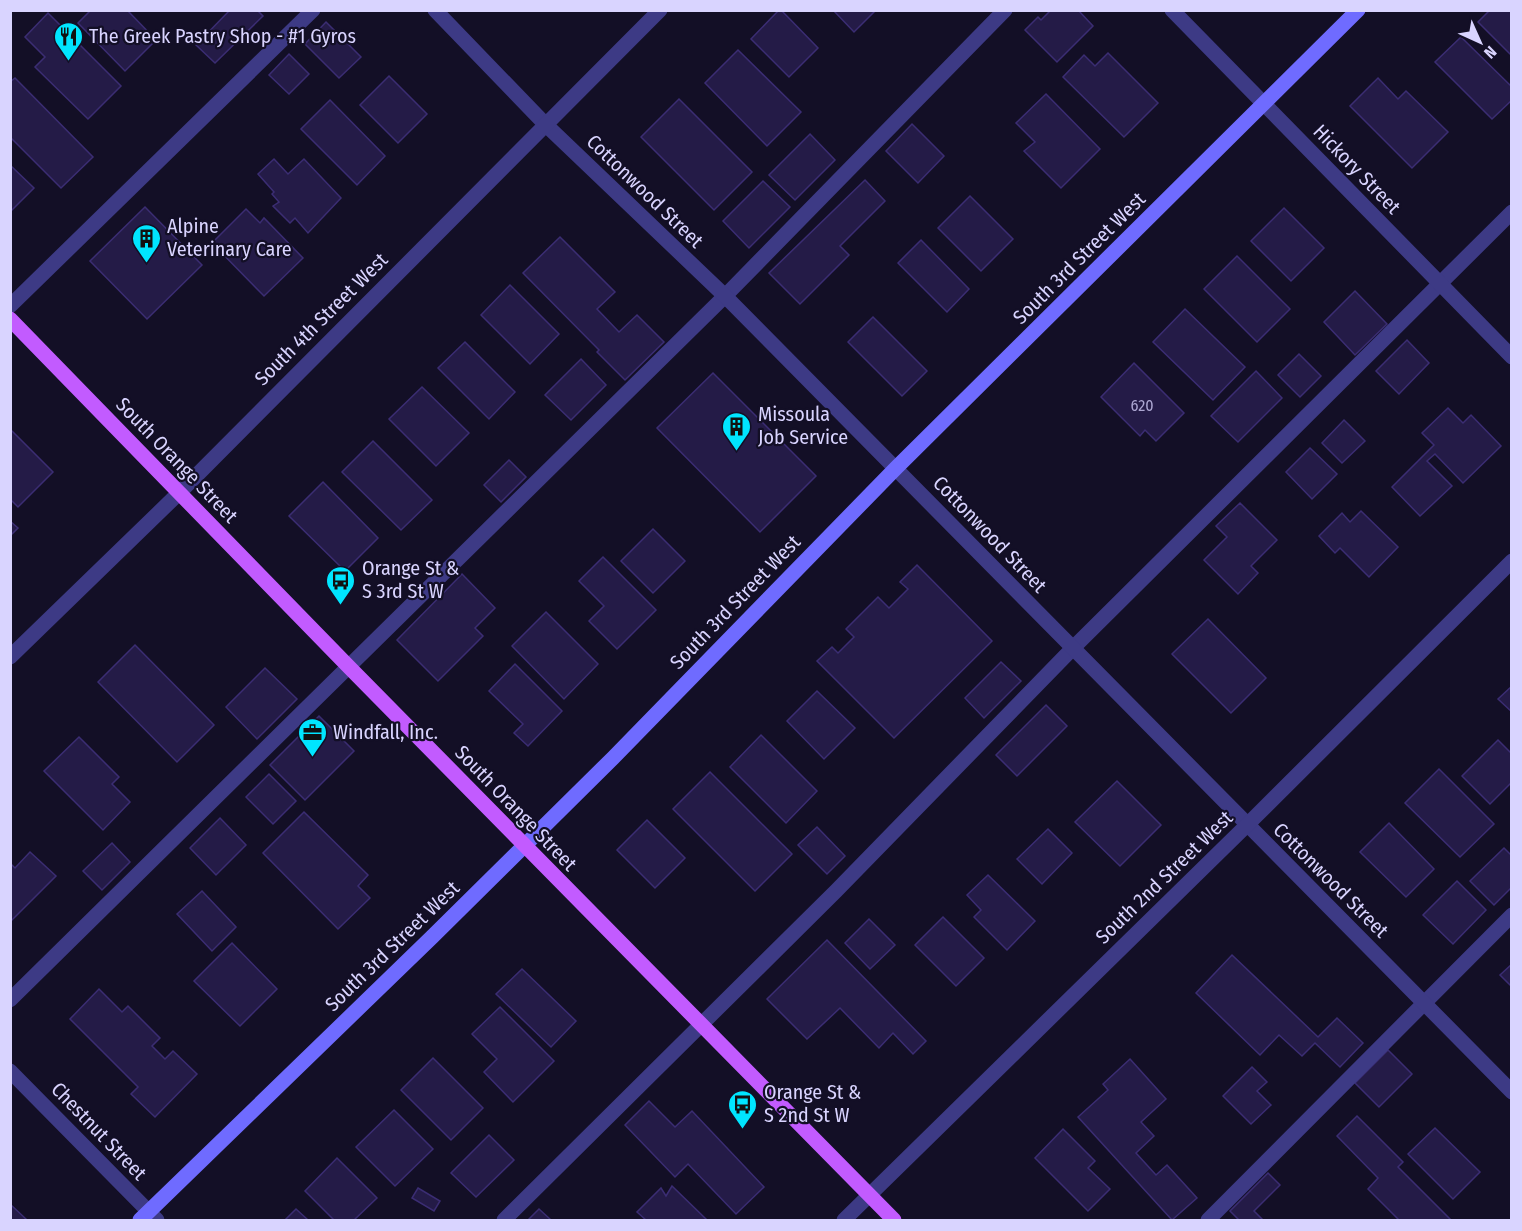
<svg xmlns="http://www.w3.org/2000/svg" width="1522" height="1231" font-family="'Fira Sans Condensed',sans-serif">
<style>
.building{fill:#241b47;stroke:#3b2d73;stroke-width:1.5}
.lines{fill:none;stroke-linecap:round;stroke-linejoin:round}
.lane{stroke:#3d3a85;stroke-width:15}
.street{stroke:#3d3a85;stroke-width:15}
.secondary{stroke:#6f6bff;stroke-width:15}
.primary{stroke:#c25bff;stroke-width:15}
.labels{text-anchor:middle;dominant-baseline:central;stroke-width:4.5;stroke-linejoin:round;paint-order:stroke}
.number-label{font-size:16px;fill:#aca6d1}
.poi-label{font-size:20px;fill:#d9d4ff;stroke:#130f26;text-anchor:start}
.street-label{font-size:20px;fill:#d9d4ff;stroke:#130f26}
</style>
<rect width="100%" height="100%" fill="#130f26"/>
<!-- building -->
<g class="building">
<polygon points="91,10 127,10 156,40 125,71 78,23"/>
<polygon points="230,10 257,10 263,16 215,63 196,45"/>
<polygon points="779,10 781,10 818,48 789,77 751,39"/>
<polygon points="833,10 876,10 854,32"/>
<polygon points="1051,10 1078,10 1093,26 1057,62 1025,30 1038,17 1041,20"/>
<polygon points="1490,10 1512,10 1512,56 1478,22"/>
<polygon points="48,13 121,86 88,119 35,67 45,57 25,37"/>
<polygon points="326,22 361,57 339,78 305,44"/>
<polygon points="1461,37 1512,87 1512,100 1492,119 1435,62"/>
<polygon points="738,50 801,112 767,146 705,83"/>
<polygon points="1108,53 1158,103 1124,137 1063,77 1084,55 1095,66"/>
<polygon points="289,54 309,74 289,94 269,75"/>
<polygon points="389,76 427,114 398,143 360,105"/>
<polygon points="15,78 93,157 61,188 10,137 10,82"/>
<polygon points="1378,78 1398,99 1406,91 1448,132 1412,168 1350,106"/>
<polygon points="1046,94 1100,149 1061,188 1024,151 1035,142 1016,123"/>
<polygon points="679,99 752,172 714,210 641,137"/>
<polygon points="330,100 385,156 357,185 301,129"/>
<polygon points="912,124 944,156 918,183 886,151"/>
<polygon points="810,134 835,160 795,200 769,175"/>
<polygon points="274,159 288,174 304,159 341,198 308,233 295,218 290,223 273,206 279,202 272,194 274,192 258,174"/>
<polygon points="10,165 34,188 10,212"/>
<polygon points="865,180 885,201 840,246 849,255 800,304 769,273"/>
<polygon points="763,181 790,207 749,248 723,221"/>
<polygon points="970,196 1013,239 981,271 938,228"/>
<polygon points="145,207 202,265 147,319 90,261"/>
<polygon points="1284,208 1324,248 1291,281 1251,241"/>
<polygon points="246,209 260,223 264,218 303,258 264,296 212,243"/>
<polygon points="560,237 615,292 597,309 619,332 637,315 664,342 625,380 597,352 599,350 523,273"/>
<polygon points="921,240 969,289 947,312 898,263"/>
<polygon points="1237,256 1290,309 1257,342 1204,289"/>
<polygon points="510,285 559,334 530,364 481,315"/>
<polygon points="1355,291 1387,324 1355,355 1324,322"/>
<polygon points="1185,309 1245,367 1213,400 1153,342"/>
<polygon points="873,317 927,371 902,396 848,342"/>
<polygon points="1407,340 1429,363 1399,394 1376,371"/>
<polygon points="465,342 515,392 489,419 438,368"/>
<polygon points="1299,354 1321,376 1300,397 1278,375"/>
<polygon points="581,359 606,385 571,420 545,395"/>
<polygon points="1134,363 1184,413 1156,441 1145,430 1140,436 1101,397"/>
<polygon points="1256,371 1282,398 1238,442 1211,416"/>
<polygon points="713,373 816,476 760,532 657,428"/>
<polygon points="422,387 469,433 436,466 389,419"/>
<polygon points="1448,408 1463,423 1471,415 1501,446 1463,483 1435,454 1427,461 1452,486 1420,516 1392,487 1434,445 1422,433"/>
<polygon points="1344,420 1365,441 1342,463 1322,443"/>
<polygon points="10,429 53,472 18,507 10,499"/>
<polygon points="373,441 432,500 401,530 342,472"/>
<polygon points="1310,448 1337,474 1312,499 1286,472"/>
<polygon points="509,460 526,477 501,502 484,485"/>
<polygon points="323,482 378,538 345,571 289,516"/>
<polygon points="1240,503 1277,540 1251,566 1258,573 1238,594 1204,560 1227,537 1216,526"/>
<polygon points="1361,511 1398,547 1369,577 1340,548 1335,553 1319,536 1342,513 1350,522"/>
<polygon points="10,521 18,528 10,536"/>
<polygon points="653,529 685,561 653,593 621,561"/>
<polygon points="603,557 656,610 617,649 589,621 604,606 579,581"/>
<polygon points="917,565 992,641 894,738 817,661 832,647 838,653 854,637 846,629 878,597 889,608 908,589 900,582"/>
<polygon points="462,574 495,608 475,628 483,636 438,681 397,640"/>
<polygon points="546,612 598,664 564,699 512,646"/>
<polygon points="1208,619 1266,678 1231,713 1172,654"/>
<polygon points="135,645 214,725 177,762 98,682"/>
<polygon points="1001,662 1021,681 984,718 965,698"/>
<polygon points="515,664 562,711 528,746 514,733 523,724 489,691"/>
<polygon points="265,668 297,699 257,739 226,707"/>
<polygon points="1512,686 1512,712 1498,699"/>
<polygon points="817,691 855,728 824,759 787,721"/>
<polygon points="1046,705 1067,726 1017,776 996,755"/>
<polygon points="319,716 354,751 305,800 270,765"/>
<polygon points="761,735 817,791 786,823 730,767"/>
<polygon points="79,737 119,777 112,784 130,802 103,830 44,771"/>
<polygon points="1498,740 1512,754 1512,782 1490,804 1462,776"/>
<polygon points="1439,769 1494,824 1460,857 1405,803"/>
<polygon points="710,772 792,854 755,891 673,809"/>
<polygon points="269,774 296,801 273,824 246,797"/>
<polygon points="1117,781 1161,825 1120,866 1075,822"/>
<polygon points="304,812 368,875 358,886 370,898 338,929 263,853"/>
<polygon points="220,818 246,845 216,875 190,848"/>
<polygon points="647,820 685,858 655,888 617,850"/>
<polygon points="1389,823 1434,869 1406,897 1360,852"/>
<polygon points="817,827 845,856 827,874 798,845"/>
<polygon points="1048,829 1072,853 1042,884 1017,859"/>
<polygon points="112,843 130,862 102,890 83,871"/>
<polygon points="1504,848 1512,856 1512,887 1494,905 1470,881"/>
<polygon points="30,852 56,876 10,922 10,863 15,868"/>
<polygon points="988,875 1035,921 1007,950 974,917 981,910 967,895"/>
<polygon points="1457,881 1486,910 1453,944 1423,915"/>
<polygon points="202,891 236,927 212,951 177,914"/>
<polygon points="943,917 984,958 956,986 915,945"/>
<polygon points="869,919 895,945 870,969 845,943"/>
<polygon points="827,940 926,1041 913,1054 893,1033 879,1048 840,1008 807,1039 767,999"/>
<polygon points="232,943 277,989 240,1026 194,981"/>
<polygon points="1232,955 1318,1037 1337,1018 1363,1043 1340,1067 1315,1043 1302,1056 1279,1035 1260,1055 1196,993"/>
<polygon points="1512,964 1512,987 1500,975"/>
<polygon points="522,969 576,1021 551,1047 496,994"/>
<polygon points="99,989 122,1012 128,1006 160,1038 152,1046 165,1059 173,1051 197,1074 155,1117 131,1094 138,1087 70,1019"/>
<polygon points="500,1007 554,1061 513,1102 484,1072 497,1059 472,1034"/>
<polygon points="1388,1050 1412,1074 1379,1107 1355,1083"/>
<polygon points="433,1058 483,1108 451,1140 401,1090"/>
<polygon points="1130,1059 1166,1099 1141,1122 1154,1136 1136,1153 1156,1175 1167,1165 1197,1198 1172,1220 1078,1117 1108,1090 1103,1084"/>
<polygon points="1252,1067 1267,1082 1257,1091 1271,1105 1251,1124 1223,1096"/>
<polygon points="649,1101 675,1127 692,1111 764,1187 736,1214 688,1164 675,1177 625,1125"/>
<polygon points="394,1110 433,1149 395,1186 356,1147"/>
<polygon points="1357,1116 1403,1162 1398,1167 1451,1220 1399,1220 1368,1189 1378,1178 1337,1136"/>
<polygon points="1435,1128 1480,1172 1453,1199 1408,1154"/>
<polygon points="1063,1129 1095,1161 1088,1168 1110,1189 1088,1211 1035,1158"/>
<polygon points="489,1135 514,1160 476,1197 451,1173"/>
<polygon points="337,1158 377,1198 354,1220 334,1220 305,1191"/>
<polygon points="1268,1173 1280,1185 1254,1211 1263,1220 1239,1220 1230,1211"/>
<polygon points="672,1186 707,1220 646,1220 637,1212 661,1188 666,1196"/>
<polygon points="418,1188 440,1201 434,1211 412,1198"/>
<polygon points="10,1204 26,1219 24,1220 10,1220"/>
<polygon points="296,1209 308,1220 285,1220"/>
<polygon points="539,1209 551,1220 528,1220"/>
</g>
<g class="lines">
<!-- lane -->
<g class="lane">
<polyline points="10,306 313,10"/>
<polyline points="10,1000 725,296 1005,10"/>
<polyline points="504,1220 836,891 1073,648 1512,212"/>
<polyline points="1208,1220 1512,915"/>
</g>
<!-- street -->
<g class="street">
<polyline points="435,10 545,124 725,296 1512,1092"/>
<polyline points="1172,10 1512,357"/>
<polyline points="10,657 180,492 660,10"/>
<polyline points="10,1071 157,1220"/>
<polyline points="844,1220 1247,825 1512,561"/>
</g>
<!-- secondary -->
<polyline class="secondary" points="140,1220 432,937 613,758 896,468 1358,10"/>
<!-- primary -->
<polyline class="primary" points="10,319 349,667 894,1220"/>
</g>
<!-- icons -->
<defs>
<symbol id="restaurant-pin" viewBox="-11 -11 22 30"><path d="M0 17L-7.5 6A9.5 9.5 0 1 1 7.5 6Z" fill="#00e5ff" stroke="#130f26"/><path d="M-5-6h1v4h1v-4h1v4h1v-4h1v5L-1.5 .5V6h-2V.5L-5-1ZM5-6V6H3V1.5H1.5Q1.5-4 5-6Z" fill="#111"/></symbol>
<symbol id="building-pin" viewBox="-11 -11 22 30"><path d="M0 17L-7.5 6A9.5 9.5 0 1 1 7.5 6Z" fill="#00e5ff" stroke="#130f26"/><path d="M-4-6H4V6H1V3H-1V6H-4ZM-2.5-4.3h1.7v1.8h-1.7ZM.8-4.3h1.7v1.8H.8ZM-2.5-1h1.7V.8h-1.7ZM.8-1h1.7V.8H.8Z" fill="#111"/></symbol>
<symbol id="bus-pin" viewBox="-11 -11 22 30"><path d="M0 17L-7.5 6A9.5 9.5 0 1 1 7.5 6Z" fill="#00e5ff" stroke="#130f26"/><path d="M-5-6H5V4H4V6H2V4H-2V6H-4V4H-5ZM-3.5-4V0h7V-4ZM-3.5 1.2v1.5H-2V1.2ZM2 1.2v1.5H3.5V1.2Z" fill="#111"/></symbol>
<symbol id="office-pin" viewBox="-11 -11 22 30"><path d="M0 17L-7.5 6A9.5 9.5 0 1 1 7.5 6Z" fill="#00e5ff" stroke="#130f26"/><path d="M-6-3h4V-5.5h4V-3h4V5H-6ZM-1-4.5V-3h2v-1.5ZM-6 0V1H6V0Z" fill="#111"/></symbol>
</defs>
<g fill-rule="evenodd">
<use href="#restaurant-pin" x="52" y="20" width="33" height="45"/>
<use href="#building-pin" x="130" y="222" width="33" height="45"/>
<use href="#building-pin" x="720" y="410" width="33" height="45"/>
<use href="#bus-pin" x="324" y="564" width="33" height="45"/>
<use href="#office-pin" x="296" y="716" width="33" height="45"/>
<use href="#bus-pin" x="726" y="1088" width="33" height="45"/>
</g>
<g class="labels">
<!-- number labels -->
<g class="number-label">
<text x="1142" y="405">620</text>
</g>
<!-- poi labels -->
<g class="poi-label">
<text x="89" y="36">The Greek Pastry Shop - #1 Gyros</text>
<text x="167" y="226">Alpine<tspan x="167" dy="23">Veterinary Care</tspan></text>
<text x="758" y="414">Missoula<tspan x="758" dy="23">Job Service</tspan></text>
<text x="362" y="568">Orange St &amp;<tspan x="362" dy="23">S 3rd St W</tspan></text>
<text x="333" y="732">Windfall, Inc.</text>
<text x="764" y="1092">Orange St &amp;<tspan x="764" dy="23">S 2nd St W</tspan></text>
</g>
<!-- street labels -->
<g class="street-label">
<text transform="translate(1357 169) rotate(46)">Hickory Street</text>
<text transform="translate(645 191) rotate(44)">Cottonwood Street</text>
<text transform="translate(1079 258) rotate(-45)">South 3rd Street West</text>
<text transform="translate(321 319) rotate(-45)">South 4th Street West</text>
<text transform="translate(177 460) rotate(46)">South Orange Street</text>
<text transform="translate(990 534) rotate(46)">Cottonwood Street</text>
<text transform="translate(735 602) rotate(-46)">South 3rd Street West</text>
<text transform="translate(516 808) rotate(46)">South Orange Street</text>
<text transform="translate(1164 877) rotate(-44)">South 2nd Street West</text>
<text transform="translate(1331 880) rotate(45)">Cottonwood Street</text>
<text transform="translate(392 946) rotate(-44)">South 3rd Street West</text>
<text transform="translate(99 1131) rotate(46)">Chestnut Street</text>
</g>
</g>
<!-- border -->
<rect width="1522" height="1231" fill="none" stroke="#d9d4ff" stroke-width="24"/>
<!-- north arrow -->
<g transform="translate(1480 42) rotate(135)" stroke="#130f26" stroke-width="4.5" paint-order="stroke">
<path d="M0-4.5L10 22L0 15L-10 22Z" fill="#d9d4ff"/>
<text y="-9" font-size="16" font-weight="bold" text-anchor="middle" fill="#d9d4ff">N</text>
</g>
</svg>
